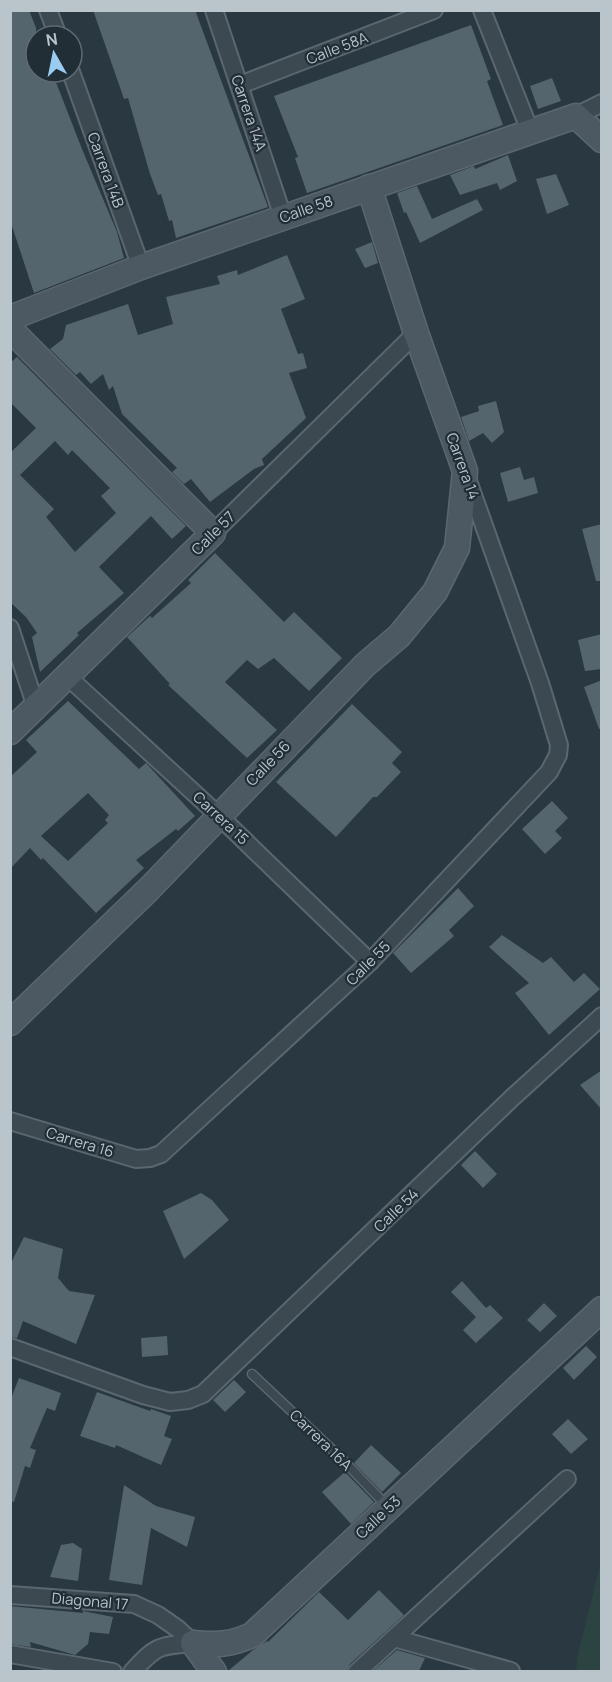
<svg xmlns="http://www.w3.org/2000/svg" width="612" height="1682" font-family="Manrope,sans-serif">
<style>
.green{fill:#2c4441}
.building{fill:#55656d;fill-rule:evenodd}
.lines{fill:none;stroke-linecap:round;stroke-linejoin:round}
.lane-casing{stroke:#5b676e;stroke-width:11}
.street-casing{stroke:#5b676e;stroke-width:20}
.secondary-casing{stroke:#5b676e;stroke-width:27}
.lane{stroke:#3d4951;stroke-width:8}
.street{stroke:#3d4951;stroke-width:16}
.secondary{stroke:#4c5963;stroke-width:24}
.labels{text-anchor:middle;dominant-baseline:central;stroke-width:4.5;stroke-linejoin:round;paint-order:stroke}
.street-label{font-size:15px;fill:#bac4cb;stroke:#222e36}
</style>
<rect width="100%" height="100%" fill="#293841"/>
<!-- green -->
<polygon class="green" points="601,1562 601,1671 576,1671 578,1654"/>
<!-- building -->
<g class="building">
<polygon points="10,10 29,10 36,28 36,72 52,72 82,149 117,232 124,258 34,293 10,220"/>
<polygon points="93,10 195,10 268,207 176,238 172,220 169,221 161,194 158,195 150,174 128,98 124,99"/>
<polygon points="471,25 491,79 487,81 503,125 307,193 295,158 298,157 274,96"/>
<polygon points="552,78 561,101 538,109 530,86"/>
<polygon points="508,155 517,181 500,190 497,183 460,195 450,175 474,166 475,169"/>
<polygon points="556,174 569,205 547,214 536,179"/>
<polygon points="417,186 432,219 477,199 483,210 420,243 406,212 404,213 397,193"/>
<polygon points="372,242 378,263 365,268 355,249"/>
<polygon points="287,255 305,299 281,309 298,354 303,353 307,368 289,373 306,418 262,459 264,465 254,469 210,502 191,479 184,484 172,472 177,468 122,414 113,386 109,390 103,374 91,384 80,372 76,375 50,349 63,339 66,325 128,304 138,335 173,324 166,297 220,284 217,276 237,270 238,275"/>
<path d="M 17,357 L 186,526 L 172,539 L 151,516 L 99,567 L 124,593 L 77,633 L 79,635 L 40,672 L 32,637 L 37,633 L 26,617 L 10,602 L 10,453 L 36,428 L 10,402 L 10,363 ZM 55,441 L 68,455 L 72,450 L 110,488 L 101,496 L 116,513 L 75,552 L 46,517 L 54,509 L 20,475 Z"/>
<polygon points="496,401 504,432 492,443 483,433 469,441 461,417 479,411 478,406"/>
<polygon points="520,467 524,480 534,477 538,493 508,502 500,473"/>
<polygon points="602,524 602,581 596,581 582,529"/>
<polygon points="215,553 284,622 294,612 342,658 309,691 274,658 258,669 247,660 225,682 277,730 247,758 168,685 170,684 127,637 150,616 152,618 191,583 188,580"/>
<polygon points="602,634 602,669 585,671 578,640"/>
<polygon points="602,680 602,728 599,729 584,687"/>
<path d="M 68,701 L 139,769 L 146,763 L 195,816 L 178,831 L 176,829 L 136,860 L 144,868 L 96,913 L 43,858 L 41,860 L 30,848 L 10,869 L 10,777 L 37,752 L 26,740 ZM 88,793 L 109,815 L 105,820 L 108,823 L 68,861 L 41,836 Z"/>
<polygon points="352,704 402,752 392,763 401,772 377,797 373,797 336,837 276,782"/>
<polygon points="552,801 568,818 555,831 562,838 545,854 522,829"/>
<polygon points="458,888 474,906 449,930 454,936 411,973 393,953"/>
<polygon points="502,935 543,963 551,957 574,982 584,973 600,989 549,1035 515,993 529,983 489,947"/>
<polygon points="602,1070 602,1110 580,1085"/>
<polygon points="475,1151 497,1174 483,1188 461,1165"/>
<polygon points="201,1193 212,1200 229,1220 184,1259 163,1211"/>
<polygon points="24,1237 63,1249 58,1278 69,1291 95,1295 76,1344 23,1321 17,1338 10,1337 10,1265"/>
<polygon points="462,1281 486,1308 490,1305 503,1318 476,1343 463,1330 476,1317 451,1292"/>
<polygon points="544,1303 557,1316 540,1332 527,1320"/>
<polygon points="167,1336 168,1355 142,1357 141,1338"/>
<polygon points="586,1346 597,1357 574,1380 563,1368"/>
<polygon points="19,1378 61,1393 55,1411 47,1408 30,1448 36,1450 30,1468 25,1466 14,1502 10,1501 10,1401"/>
<polygon points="234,1380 246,1392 225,1412 213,1400"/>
<polygon points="97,1392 150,1411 151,1409 171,1416 164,1436 172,1439 161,1465 116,1445 115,1448 80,1436"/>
<polygon points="568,1419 588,1439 571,1454 552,1434"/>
<polygon points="371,1445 401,1473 382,1492 354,1463"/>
<polygon points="345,1472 374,1502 351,1524 322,1492"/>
<polygon points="124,1485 156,1506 195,1517 187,1547 151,1528 142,1585 109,1580"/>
<polygon points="73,1543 82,1549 78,1581 50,1577 61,1545"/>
<polygon points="379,1590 404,1615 350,1664 347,1671 228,1671 253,1650 267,1641 268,1642 319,1592 348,1620"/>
<polygon points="10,1606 83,1613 83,1611 113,1617 109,1634 90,1632 88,1644 75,1655 30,1642 31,1647 10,1644"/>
<polygon points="397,1650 425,1658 419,1671 373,1671"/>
</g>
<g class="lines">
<defs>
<polyline id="lane" points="252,1374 341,1458 387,1506"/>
<g id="street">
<polyline points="48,10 58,36"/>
<polyline points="214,10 283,217"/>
<polyline points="482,10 530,131"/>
<polyline points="71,72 141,267"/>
<polyline points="240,85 434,10"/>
<polyline points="576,116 602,103"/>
<polyline points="213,533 416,333"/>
<polyline points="10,628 36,707"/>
<polyline points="68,677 218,815 370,962"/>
<polyline points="10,1121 136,1159 150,1158 161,1154 370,962 549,772 558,755 559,745 540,683 467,478"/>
<polyline points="10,1347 143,1395 170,1402 188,1400 203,1394 513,1097 602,1016"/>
<polyline points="10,1595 134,1604 158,1615 178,1629 193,1643"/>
<polyline points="394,1638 511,1671"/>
<polyline points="10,1654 113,1672"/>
<path d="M 132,1672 C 156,1646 157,1646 193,1643"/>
<polyline points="357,1672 567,1479"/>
</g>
<g id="secondary">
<polyline points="10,318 141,267 576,116 602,140"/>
<polyline points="10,329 213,533 10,732"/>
<polyline points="10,1023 147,891 365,665 399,636 435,592 457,548 465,471 416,333 369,187"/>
<path d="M 193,1643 C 217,1645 230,1645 252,1635 L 602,1309"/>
<polyline points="193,1643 214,1672"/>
</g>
</defs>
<!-- lane casing -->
<use href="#lane" class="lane-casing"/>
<!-- street casing -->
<use href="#street" class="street-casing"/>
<!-- secondary casing -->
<use href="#secondary" class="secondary-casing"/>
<!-- lane -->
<use href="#lane" class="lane"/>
<!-- street -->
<use href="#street" class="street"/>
<!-- secondary -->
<use href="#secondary" class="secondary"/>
</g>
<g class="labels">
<!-- street labels -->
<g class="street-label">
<text transform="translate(337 48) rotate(-21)">Calle 58A</text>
<text transform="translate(249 113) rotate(71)">Carrera 14A</text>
<text transform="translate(106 170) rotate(70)">Carrera 14B</text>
<text transform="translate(306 209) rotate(-19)">Calle 58</text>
<text transform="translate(463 466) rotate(70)">Carrera 14</text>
<text transform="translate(213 533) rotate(-45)">Calle 57</text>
<text transform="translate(268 763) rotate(-46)">Calle 56</text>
<text transform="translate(221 818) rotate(43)">Carrera 15</text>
<text transform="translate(368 963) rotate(-45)">Calle 55</text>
<text transform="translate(80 1142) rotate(17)">Carrera 16</text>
<text transform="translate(396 1210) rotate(-44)">Calle 54</text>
<text transform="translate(321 1440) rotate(44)">Carrera 16A</text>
<text transform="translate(378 1517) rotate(-43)">Calle 53</text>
<text transform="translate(90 1601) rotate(5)">Diagonal 17</text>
</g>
</g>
<!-- border -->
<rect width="612" height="1682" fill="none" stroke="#bac4cb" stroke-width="24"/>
<!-- north arrow -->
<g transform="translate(54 54) rotate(351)"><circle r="28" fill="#222e36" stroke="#5f6a72" stroke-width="1.5"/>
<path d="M0-4.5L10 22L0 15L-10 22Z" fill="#9acbf0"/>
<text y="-9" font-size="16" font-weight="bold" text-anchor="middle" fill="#bac4cb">N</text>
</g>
</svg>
